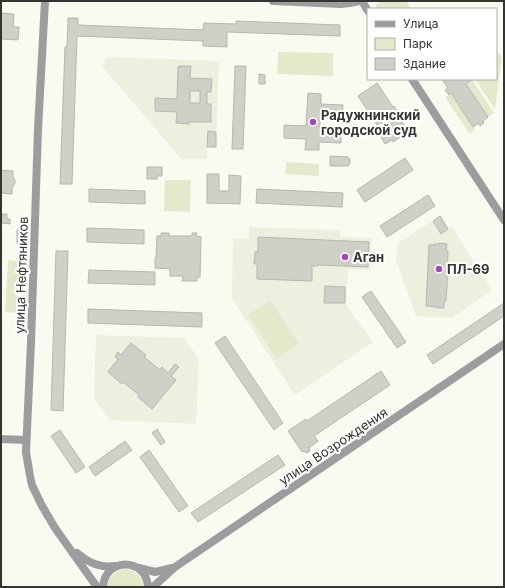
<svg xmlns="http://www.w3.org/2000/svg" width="505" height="588" font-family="Inter,sans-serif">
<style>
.built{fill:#ecf0df}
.green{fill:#e3e9cb}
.building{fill:#cfd1c8;stroke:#b5b7ae;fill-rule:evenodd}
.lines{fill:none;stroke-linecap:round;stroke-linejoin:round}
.minor{stroke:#9f9ca0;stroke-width:8}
.poi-dot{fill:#a34ab6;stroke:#fff;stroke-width:1.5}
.labels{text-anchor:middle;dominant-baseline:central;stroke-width:4;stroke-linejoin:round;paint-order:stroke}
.poi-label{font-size:13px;font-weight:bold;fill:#343431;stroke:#fff;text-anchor:start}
.street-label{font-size:13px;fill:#343431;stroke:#fff}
</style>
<rect width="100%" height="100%" fill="#f9fbf1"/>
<!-- built -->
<g class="built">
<polygon points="106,57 219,61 216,147 207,147 207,159 181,159 102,66"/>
<polygon points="441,215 449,228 453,228 492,290 452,318 416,316 396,260 398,243"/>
<polygon points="249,227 340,230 340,237 372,238 370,270 348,269 346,304 373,342 295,395 232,299 233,239 249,239"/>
<polygon points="96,335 184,338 199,359 196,424 110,420 94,398"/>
</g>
<!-- green -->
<g class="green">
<polygon points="382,1 406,1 411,8 409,9 384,9 382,7 379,9 377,9 375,5"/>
<polygon points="278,52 333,53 333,76 277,74"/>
<polygon points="496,53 500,54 502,57 495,109 475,79 496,79"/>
<polygon points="473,81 494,113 488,117 467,84"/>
<polygon points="451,94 475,130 469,133 445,97"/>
<polygon points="286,162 319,164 319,176 285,174"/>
<polygon points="165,180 191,180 190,212 164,211"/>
<polygon points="8,260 18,261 16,313 5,312"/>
<polygon points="270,300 299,344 277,359 248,315"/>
<path d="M 124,569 C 135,570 142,576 143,587 L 107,587 C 109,577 114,571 124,569 Z"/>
</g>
<!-- building -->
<g class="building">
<polygon points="1,13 14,14 13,27 19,27 18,40 1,39"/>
<polygon points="68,18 78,18 78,25 203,30 204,23 236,24 236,21 340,25 340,36 227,32 227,47 203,46 203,41 77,36 72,184 60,184 65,47 67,47"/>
<path d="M 178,66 L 191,66 L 190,78 L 212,79 L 211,92 L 207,92 L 207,104 L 211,104 L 211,122 L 189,122 L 189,124 L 176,123 L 177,112 L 155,111 L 155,98 L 177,99 ZM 190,91 L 200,91 L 200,103 L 190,103 Z"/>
<polygon points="235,66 246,66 243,149 232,149"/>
<polygon points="259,74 265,75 265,84 259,84"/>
<polygon points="442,79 474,79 466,84 488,117 483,121 484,123 480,126 479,123 473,127 451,93 449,95 445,90 448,88"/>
<polygon points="377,83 393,107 394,106 397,111 396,112 406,128 406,130 405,134 393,142 392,140 385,144 381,137 387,133 381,122 377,125 358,96"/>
<polygon points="308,93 321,94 321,104 343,105 342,119 320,118 320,130 341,131 341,143 319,142 319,150 305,150 306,139 284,138 284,125 306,126"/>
<polygon points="208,131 216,132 216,147 207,147"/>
<polygon points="330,156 348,157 350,160 350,163 348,166 330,166"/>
<polygon points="405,158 413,170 365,202 357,190"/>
<polygon points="147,167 162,167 162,176 157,176 157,179 147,179"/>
<polygon points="1,170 13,171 13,177 15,180 15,183 12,188 12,194 1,193"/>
<polygon points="207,174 219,174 219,191 229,191 229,175 241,176 240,204 207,203"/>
<polygon points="89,189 145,191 145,204 89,202"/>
<polygon points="257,189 343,193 342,207 256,203"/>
<polygon points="428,195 435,206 387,237 380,226"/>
<polygon points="2,214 7,214 7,219 10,219 10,224 1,223 1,216 2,216"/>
<polygon points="440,216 448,229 441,234 433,221"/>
<polygon points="87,228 144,230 144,244 87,242"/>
<polygon points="17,230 26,230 26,244 17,243"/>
<polygon points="161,233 169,233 169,236 192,236 192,233 197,233 196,236 201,237 200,277 197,277 197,281 182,281 183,276 170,276 170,269 155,268 155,258 156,258 157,236 161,236"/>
<polygon points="258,237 369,242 368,267 318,265 318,266 312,266 312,281 257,279 257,264 254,264 255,252 258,252"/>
<polygon points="439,243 447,244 446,251 448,251 447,286 446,301 444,301 444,308 437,308 437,307 426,306 429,245 434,245 434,244 439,244"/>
<polygon points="56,251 68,251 63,411 51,410"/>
<polygon points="89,270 155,272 155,285 88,283"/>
<polygon points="325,286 345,287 345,303 324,303"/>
<polygon points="371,291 406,342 397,348 362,297"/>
<polygon points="504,303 504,316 433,364 427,355"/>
<polygon points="88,309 202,313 202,327 88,323"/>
<polygon points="225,336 283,423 274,430 215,343"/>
<polygon points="131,343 146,355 144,357 160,370 162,367 168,373 175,364 179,367 171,376 176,380 152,409 138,397 139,395 123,382 122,384 108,372 118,359 115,357 118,352 121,355"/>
<polygon points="381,371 390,385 314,436 318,441 309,448 310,451 306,453 304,451 302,452 288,431 306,419 307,421"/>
<polygon points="157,429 165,442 161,445 152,433"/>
<polygon points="60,430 85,467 76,473 51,436"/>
<polygon points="125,441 132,450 95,476 89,467"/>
<polygon points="149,450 188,506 179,512 140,457"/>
<polygon points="278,455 285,465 198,522 191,513"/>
</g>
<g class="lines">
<!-- minor -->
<g class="minor">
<polyline points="45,1 38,129 31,342 26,452 30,476 32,485 41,504 55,528 97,587"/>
<polyline points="273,1 341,4 350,3 359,1"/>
<polyline points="362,1 368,11"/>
<polyline points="412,79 504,220"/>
<polyline points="1,439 26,440"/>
<path d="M 77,553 C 89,563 100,568 115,566"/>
<polyline points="139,568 155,572 172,568"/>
<path d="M 103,587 C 105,557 146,557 148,587"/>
<polyline points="153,587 175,567 504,344"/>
</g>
</g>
<!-- markers -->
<g class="poi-dot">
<circle cx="313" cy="122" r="4"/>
<circle cx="345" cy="257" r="4"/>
<circle cx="439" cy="269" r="4"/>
</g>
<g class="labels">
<!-- poi labels -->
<g class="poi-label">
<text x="321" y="115">Радужнинский<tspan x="321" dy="15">городской суд</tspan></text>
<text x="353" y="257">Аган</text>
<text x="447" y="269">ПЛ-69</text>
</g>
<!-- street labels -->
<g class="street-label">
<text transform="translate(21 275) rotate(-88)">улица Нефтяников</text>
<text transform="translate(333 446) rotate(-34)">улица Возрождения</text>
</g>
</g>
<!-- border -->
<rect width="505" height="588" fill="none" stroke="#343431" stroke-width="4"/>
<!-- legend -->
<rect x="367" y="8" width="130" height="72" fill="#ffffff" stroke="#aeaead"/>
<rect x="375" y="21" width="20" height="6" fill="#9f9ca0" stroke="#aeaead"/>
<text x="403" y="28" font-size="12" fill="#343431">Улица</text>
<rect x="375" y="38" width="20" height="12" fill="#e3e9cb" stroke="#aeaead"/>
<text x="403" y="48" font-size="12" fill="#343431">Парк</text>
<rect x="375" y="58" width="20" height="12" fill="#cfd1c8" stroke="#aeaead"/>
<text x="403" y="68" font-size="12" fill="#343431">Здание</text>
</svg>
